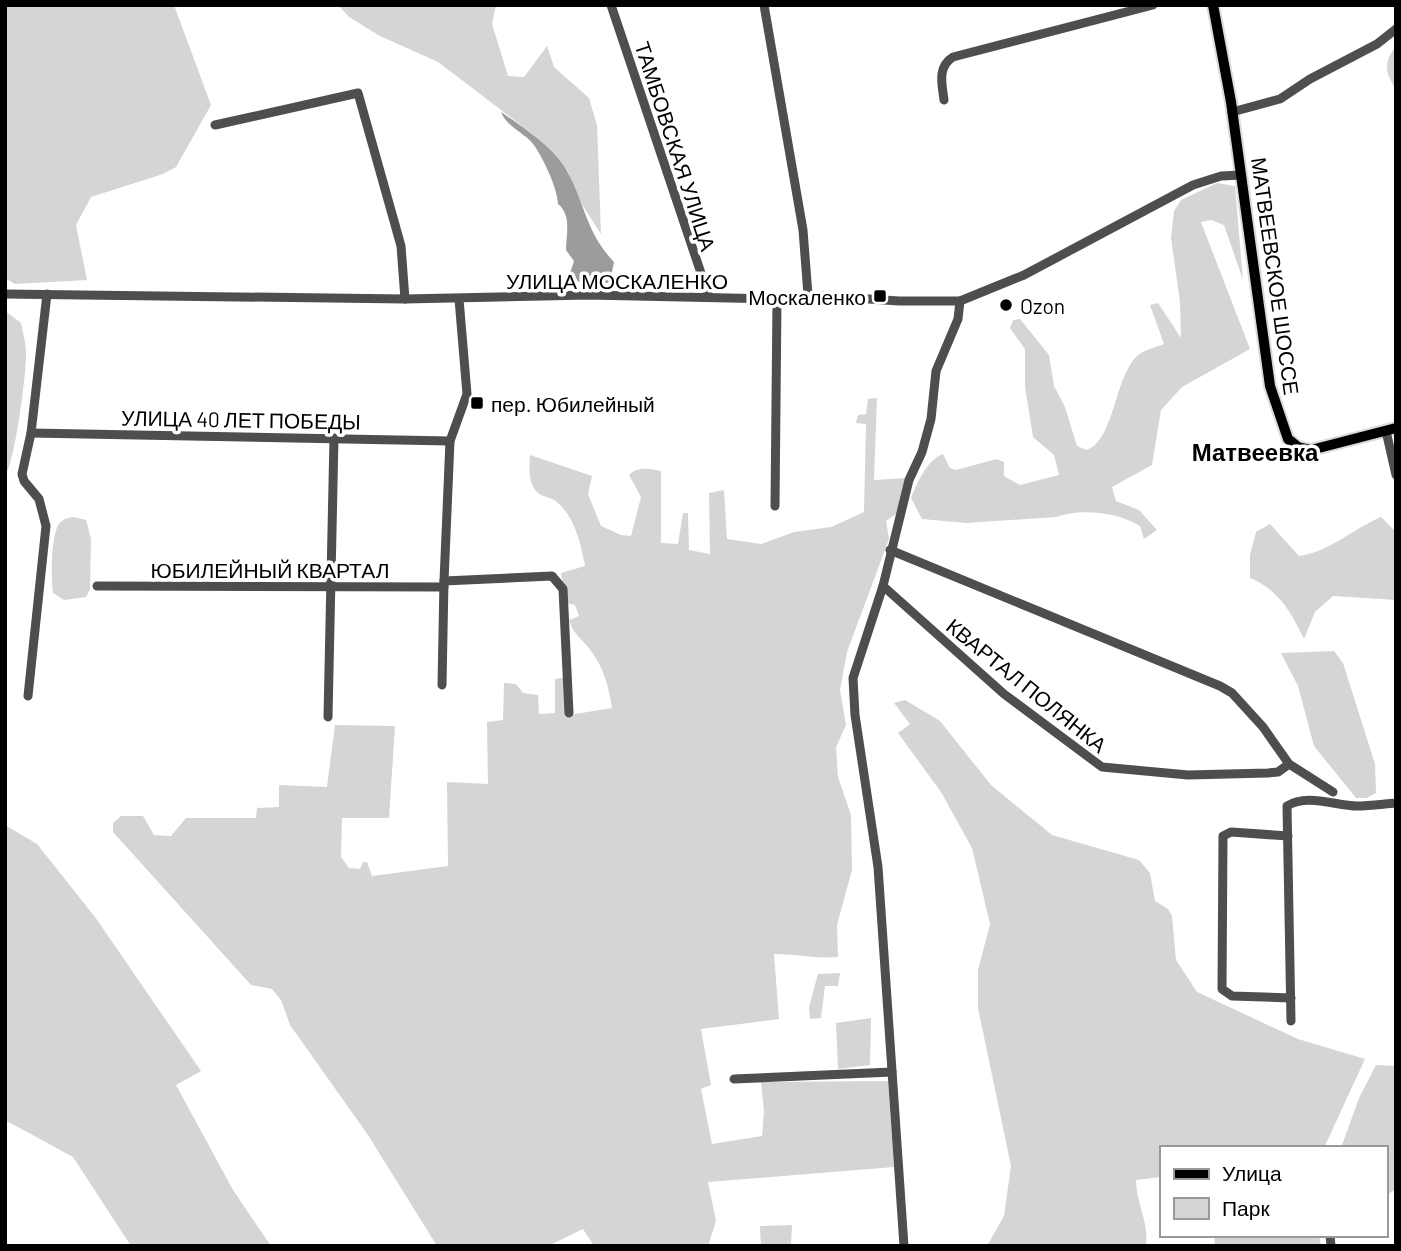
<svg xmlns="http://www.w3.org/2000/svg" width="1401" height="1251" font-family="Barlow,sans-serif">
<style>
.green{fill:#d5d5d5}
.water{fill:#9c9c9c}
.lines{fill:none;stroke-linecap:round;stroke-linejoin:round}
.major-casing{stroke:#dbdbdb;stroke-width:14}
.minor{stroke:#4e4e4e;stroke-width:9}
.major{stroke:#000;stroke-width:10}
.poi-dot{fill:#000;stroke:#fff;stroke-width:2.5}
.labels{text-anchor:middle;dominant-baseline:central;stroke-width:7;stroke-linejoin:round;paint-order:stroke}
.street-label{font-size:21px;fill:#000;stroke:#fff}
.poi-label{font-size:21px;fill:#000;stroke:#fff;text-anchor:start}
.quarter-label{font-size:24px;font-weight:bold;fill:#000;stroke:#fff}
</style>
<rect width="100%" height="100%" fill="#fff"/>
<!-- green -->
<g class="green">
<polygon points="5,5 174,5 211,105 176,167 163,174 91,197 76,225 87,280 15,284 5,278"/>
<polygon points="338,5 496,5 492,24 508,76 524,77 547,46 554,67 589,98 597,125 601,234 574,192 568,172 534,135 438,62 380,36 349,17"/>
<path d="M 1396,47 L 1396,89 C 1385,74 1383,61 1396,47 Z"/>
<path d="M 1217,183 L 1235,186 L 1243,280 L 1224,225 L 1211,220 L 1201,222 L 1250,349 L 1182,387 L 1161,410 L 1152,465 L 1112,487 L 1116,501 L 1139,510 L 1157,530 L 1144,539 L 1140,526 C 1118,512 1080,508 1056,517 L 966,523 L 922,519 L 911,498 C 917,483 927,460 943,454 L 950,468 L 956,470 L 997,459 L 1004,462 L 1004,476 L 1020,485 L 1059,475 L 1054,455 L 1033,437 L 1025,387 L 1025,349 L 1010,328 L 1013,320 L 1020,319 L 1049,355 L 1054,386 L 1065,407 L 1077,446 L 1087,450 C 1115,439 1114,377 1138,355 C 1145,350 1156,347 1164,344 L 1150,305 L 1158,303 L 1181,338 L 1180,302 L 1171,238 L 1174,211 L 1181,200 Z"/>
<path d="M 5,311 L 21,323 C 23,332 25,341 26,350 C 27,370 15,462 5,475 Z"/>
<path d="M 877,398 L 874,480 L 907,478 L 896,514 L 886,521 L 889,539 L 847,652 L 840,690 L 846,725 L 836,747 L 838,777 L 851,815 L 852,870 L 837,925 L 838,957 C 816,959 797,954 774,954 L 779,1019 L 701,1029 L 711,1085 L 701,1089 L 712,1144 L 762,1136 L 764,1111 L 761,1082 L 888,1081 L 894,1167 L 708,1182 L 716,1221 L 708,1246 L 594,1246 L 583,1229 L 548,1246 L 437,1246 L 368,1135 L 290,1025 L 281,1000 L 272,989 L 251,985 L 113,832 L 113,823 L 121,816 L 143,816 L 154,835 L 171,836 L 186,818 L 256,818 L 257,808 L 279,807 L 279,785 L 327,787 L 335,725 L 395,726 L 389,818 L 342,818 L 341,857 L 349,868 L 360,869 L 363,862 L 367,862 L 372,876 L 448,866 L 447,782 L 488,784 L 487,722 L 503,720 L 504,683 L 516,684 L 523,693 L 538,695 L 539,714 L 555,713 L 555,679 L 566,677 L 569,715 L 612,708 C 609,688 604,668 591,651 C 583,639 574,636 569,620 L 579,616 L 575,605 L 566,603 L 561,573 L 585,566 C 581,545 575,517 557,502 C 551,497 542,497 537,492 C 528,483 529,467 530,455 L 592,476 L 588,494 L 601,526 L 621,535 L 631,536 L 641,497 L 629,475 C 638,466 650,469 661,471 L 661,543 L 678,544 L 683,513 L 688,513 L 689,550 L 710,554 L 709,493 L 724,490 L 727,539 L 761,544 L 794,532 L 831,527 L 864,512 L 866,424 L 856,423 L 858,415 L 866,414 L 868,399 Z"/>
<path d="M 73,517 L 86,520 L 91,539 L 90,589 L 86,597 L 64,600 L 53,593 C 51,579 50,528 62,521 C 65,518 69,518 73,517 Z"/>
<path d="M 1381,517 L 1396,532 L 1396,600 L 1333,596 L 1315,612 L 1304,639 C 1291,612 1279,590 1250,578 L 1250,555 L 1256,532 L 1270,524 L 1299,556 C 1329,552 1353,529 1381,517 Z"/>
<polygon points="1334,651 1343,663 1375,764 1376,793 1367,798 1356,798 1314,746 1298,686 1281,653"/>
<path d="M 905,700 L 940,721 L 991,785 L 1052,835 L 1139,860 L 1150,873 L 1155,901 L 1168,909 L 1172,916 L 1176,960 L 1197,992 L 1298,1039 L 1365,1059 L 1324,1148 L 1161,1148 L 1161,1177 L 1136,1180 C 1136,1203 1149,1221 1146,1246 L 987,1246 L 1004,1216 L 1011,1166 L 978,1008 L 978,970 L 990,924 L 972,848 L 941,792 L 898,733 L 910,724 L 894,703 Z"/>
<polygon points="5,825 37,844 95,917 201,1071 176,1085 233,1190 271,1246 131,1246 73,1157 5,1120"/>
<polygon points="840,973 838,986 825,986 821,1018 810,1019 809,1007 818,974"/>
<polygon points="871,1018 870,1065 838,1069 836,1023"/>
<polygon points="1376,1065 1396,1066 1396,1189 1385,1196 1385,1148 1341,1148 1359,1098"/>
<polygon points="792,1225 791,1246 761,1246 760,1226"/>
<polygon points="1214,1235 1319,1235 1321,1246 1215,1246"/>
</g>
<!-- water -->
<path class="water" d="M 501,112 C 524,128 554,147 568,173 C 586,207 586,232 614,262 L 610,282 L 590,287 L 573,279 L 570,273 L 574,261 L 566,250 C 566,235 572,215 558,204 C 557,187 545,163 536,148 C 527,133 508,129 501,112 Z"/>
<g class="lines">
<defs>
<polyline id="major" points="1213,5 1231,102 1270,386 1288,439 1298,447 1311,450 1396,428"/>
</defs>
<!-- major casing -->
<use href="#major" class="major-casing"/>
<!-- minor -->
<g class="minor">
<polyline points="611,5 709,297"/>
<polyline points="764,5 803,230 808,295"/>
<path d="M 944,100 C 942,84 937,67 953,57 L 1153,5"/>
<polyline points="1232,112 1280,99 1310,79 1377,44 1396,29"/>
<polyline points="215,125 358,93 401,246 405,299"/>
<polyline points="5,294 405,299 588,295 777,299 808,295 899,301 960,301 1024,275 1193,185 1221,176 1241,175"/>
<polyline points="1386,431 1396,475"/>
<polyline points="31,433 450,441"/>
<polyline points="775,506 777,299"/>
<polyline points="890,550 1220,686 1232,693 1263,727 1289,764 1333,792"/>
<polyline points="444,581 450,441 467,394 459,299"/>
<polyline points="97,586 444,587"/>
<polyline points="883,586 1004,694 1102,767 1188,775 1268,773 1278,772 1289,764"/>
<polyline points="442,685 444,581 552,576 563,589 569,713"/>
<polyline points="28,696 46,526 39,499 24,481 22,474 31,433 47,294"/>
<polyline points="328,717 334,438"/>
<polyline points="1288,836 1231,832 1223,836 1222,989 1232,996 1291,998"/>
<path d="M 1291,1021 L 1287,806 C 1307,793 1336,806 1357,806 C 1370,806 1383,804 1396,803"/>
<polyline points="734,1079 892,1072"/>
<polyline points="1330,1235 1331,1246"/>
<polyline points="904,1246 878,867 855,715 853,678 883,586 909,480 922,452 931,419 936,371 958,319 960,301"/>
</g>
<!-- major -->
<use href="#major" class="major"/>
</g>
<!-- markers -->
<g class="poi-dot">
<rect x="873" y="289" width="14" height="14" rx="3.5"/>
<circle cx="1006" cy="305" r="7"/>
<rect x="470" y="396" width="14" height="14" rx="3.5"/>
</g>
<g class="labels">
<!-- street labels -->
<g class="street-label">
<text transform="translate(676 146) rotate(72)">ТАМБОВСКАЯ УЛИЦА</text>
<text transform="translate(1276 276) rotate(82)">МАТВЕЕВСКОЕ ШОССЕ</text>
<text x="617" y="280">УЛИЦА МОСКАЛЕНКО</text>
<text transform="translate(241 419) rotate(1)">УЛИЦА 40 ЛЕТ ПОБЕДЫ</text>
<text x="270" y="569">ЮБИЛЕЙНЫЙ КВАРТАЛ</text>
<text transform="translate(1027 685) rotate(39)">КВАРТАЛ ПОЛЯНКА</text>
</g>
<!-- poi labels -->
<g class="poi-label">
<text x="866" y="296" text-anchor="end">Москаленко</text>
<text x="1020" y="305">Ozon</text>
<text x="491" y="403">пер. Юбилейный</text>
</g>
<!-- quarter labels -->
<g class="quarter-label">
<text x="1255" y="451">Матвеевка</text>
</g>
</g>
<!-- border -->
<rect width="1401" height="1251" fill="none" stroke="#000000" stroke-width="14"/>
<!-- legend -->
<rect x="1160" y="1146" width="228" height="91" fill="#ffffff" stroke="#999999" stroke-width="2"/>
<rect x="1174" y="1169" width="35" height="10" fill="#000000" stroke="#999999" stroke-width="2"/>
<text x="1222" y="1181" font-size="21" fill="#000000">Улица</text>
<rect x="1174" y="1198" width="35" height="21" fill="#d5d5d5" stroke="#999999" stroke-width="2"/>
<text x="1222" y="1216" font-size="21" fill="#000000">Парк</text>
</svg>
